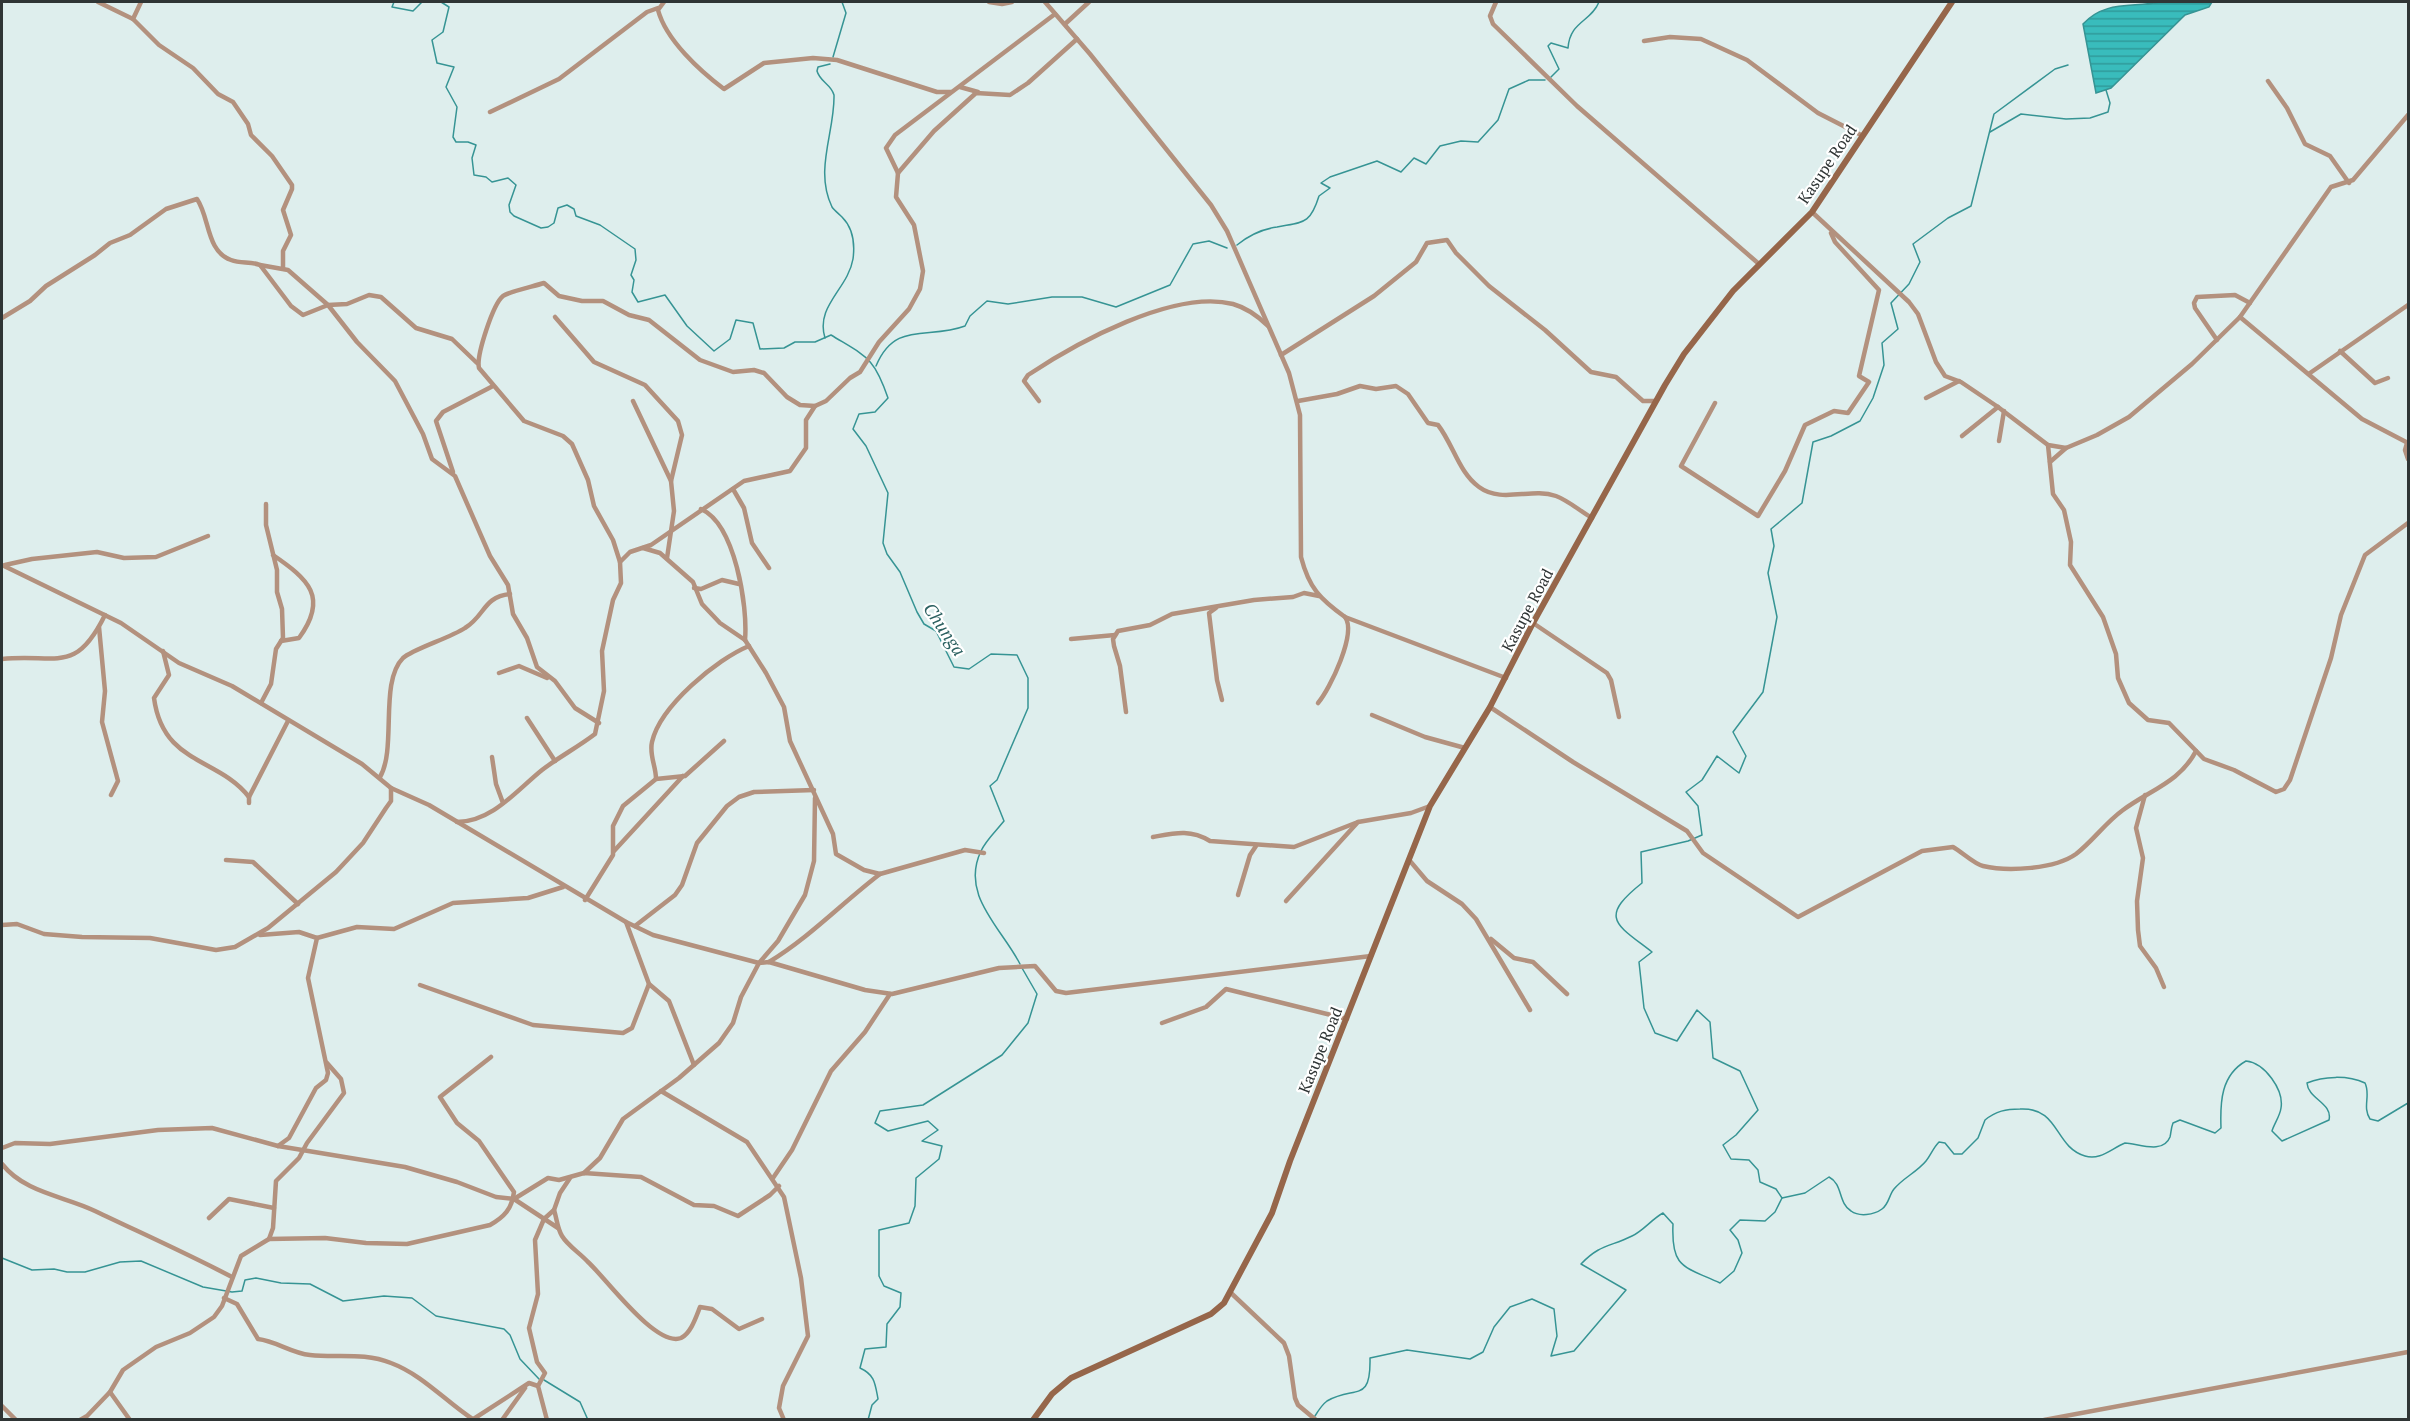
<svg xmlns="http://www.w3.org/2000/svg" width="2410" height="1421" font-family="'PT Serif',serif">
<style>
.water{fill:url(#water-rules);stroke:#369494;stroke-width:1.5}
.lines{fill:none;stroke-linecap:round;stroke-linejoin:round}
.stream{stroke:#369494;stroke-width:1.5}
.street{stroke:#b3917e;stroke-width:4.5}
.secondary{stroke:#96664a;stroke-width:6}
.labels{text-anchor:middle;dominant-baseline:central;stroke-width:4.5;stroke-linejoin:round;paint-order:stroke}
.street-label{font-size:16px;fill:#2f3535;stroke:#fff}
.water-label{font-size:18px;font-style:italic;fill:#2c6161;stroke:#fff}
</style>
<defs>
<pattern id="water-rules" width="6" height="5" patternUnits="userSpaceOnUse" patternTransform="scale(1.5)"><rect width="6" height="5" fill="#39bcbc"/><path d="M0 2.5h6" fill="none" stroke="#309a9a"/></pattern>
</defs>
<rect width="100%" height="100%" fill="#deeeed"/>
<!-- water -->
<path class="water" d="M 2160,2 L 2212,2 L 2209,7 L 2185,15 L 2111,88 L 2096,93 L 2083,24 C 2105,0 2132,8 2160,2 Z"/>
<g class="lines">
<!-- stream -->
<g class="stream">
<polyline points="394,2 392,7 413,11 422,2"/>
<path d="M 441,2 L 449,7 L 443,32 L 432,40 L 437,63 L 454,67 L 446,87 L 457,107 L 453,137 L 456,142 L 468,142 L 476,145 L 472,158 L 474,175 L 486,177 L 492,182 L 508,178 L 516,185 L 509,205 L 510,212 L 514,216 L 541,228 L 548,227 L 554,223 L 558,208 L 567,205 L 574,209 L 576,216 L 600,225 L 635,249 L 636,260 L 631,275 L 634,280 L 632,292 L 638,302 L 665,295 L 687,326 L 714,351 L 730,339 L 736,320 L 753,323 L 760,349 L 784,348 L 795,342 L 815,342 L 831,335 C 867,357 874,357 888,398 L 875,412 L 859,414 L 853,429 L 866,446 L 888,493 L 883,543 L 887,554 L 900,572 L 917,612 L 924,624 L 936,631 L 954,667 L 969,669 L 991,654 L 1017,655 L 1028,678 L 1028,708 L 997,780 L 990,786 L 1004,821 C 997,830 986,840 981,851 C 960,895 1001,927 1020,964"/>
<polyline points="833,57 846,13 842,2"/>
<path d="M 1551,77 L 1559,69 L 1548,46 L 1551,43 L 1568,48 C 1570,21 1591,22 1599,2"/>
<polyline points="1990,132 2021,114 2066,119 2090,118 2108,112 2110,103 2106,90"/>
<path d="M 1237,245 C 1248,236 1263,229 1277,227 C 1303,222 1310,225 1319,196 L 1330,188 L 1321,183 L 1330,177 L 1377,161 L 1401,172 L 1414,158 L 1426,164 L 1440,146 L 1461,141 L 1478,142 L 1498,120 L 1509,89 L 1529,80 L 1545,80"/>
<path d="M 825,338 C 815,306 848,289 853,259 C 855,244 853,228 842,217 C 839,214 834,210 832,207 C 814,170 835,132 834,95 C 831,84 820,82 817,71 L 818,67 L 830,64"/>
<path d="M 876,366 C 895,320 928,340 965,326 L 970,316 L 987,301 L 1008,304 L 1052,297 L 1082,297 L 1116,307 L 1170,285 L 1193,244 L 1209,241 L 1227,248"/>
<path d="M 1782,1198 L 1805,1193 L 1829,1177 C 1843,1184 1838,1203 1851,1211 C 1859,1217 1874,1215 1882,1209 C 1889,1204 1889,1195 1894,1189 C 1903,1178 1917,1172 1926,1161 C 1931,1155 1933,1148 1939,1142 L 1945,1143 L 1954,1154 L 1962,1154 L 1978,1138 L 1985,1120 C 1996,1111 2006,1109 2020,1109 C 2060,1107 2054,1147 2085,1156 C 2100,1161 2112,1148 2125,1143 C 2137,1143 2163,1155 2170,1137 C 2171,1133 2171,1128 2173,1123 L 2180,1120 L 2215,1133 L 2221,1128 C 2220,1102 2221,1075 2246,1061 C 2265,1063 2284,1090 2281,1108 C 2280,1116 2274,1124 2272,1131 L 2282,1141 L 2329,1120 C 2333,1103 2308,1099 2307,1083 C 2323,1076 2348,1075 2365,1083 C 2371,1095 2362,1107 2370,1119 L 2378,1121 L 2408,1103"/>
<polyline points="2,1258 32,1270 54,1269 67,1272 85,1272 120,1262 141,1261 203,1287 232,1292 242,1291 245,1280 256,1278 281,1283 310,1284 343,1301 384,1296 412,1298 436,1316 504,1329 510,1335 520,1359 539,1379"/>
<polyline points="544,1380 580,1402 588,1420"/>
<path d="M 1315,1416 C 1318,1411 1323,1404 1327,1401 C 1355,1385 1371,1404 1370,1358 L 1407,1350 L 1470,1359 L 1483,1352 L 1494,1327 L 1510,1307 L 1532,1299 L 1554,1309 L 1557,1336 L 1551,1356 L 1574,1351 L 1626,1290 L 1581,1264 C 1600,1244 1610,1247 1632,1236 C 1643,1231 1652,1219 1663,1213 L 1673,1224 C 1671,1268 1683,1266 1720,1283 L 1734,1271 L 1742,1253 L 1738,1240 L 1730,1230 L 1740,1220 L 1765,1221 L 1775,1212 L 1782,1198 L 1776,1189 L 1760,1182 L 1758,1170 L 1749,1160 L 1731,1159 L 1723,1145 L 1736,1135 L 1758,1110 L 1740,1071 L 1713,1058 L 1710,1022 L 1697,1010 L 1677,1041 L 1655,1033 L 1644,1008 L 1639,962 L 1652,952 C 1616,924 1598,918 1642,883 L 1641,852 L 1688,841 L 1702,835 L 1698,806 L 1686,792 L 1702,780 L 1717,756 L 1739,773 L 1746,756 L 1733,732 L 1763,692 L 1777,617 L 1768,573 L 1774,546 L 1771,529 L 1802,503 L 1813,442 L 1831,436 L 1860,421 L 1873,398 L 1884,365 L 1882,343 L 1898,329 L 1891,303 L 1909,284 L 1920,262 L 1913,244 L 1948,218 L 1971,206 L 1994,114 L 2055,69 L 2068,65"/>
<polyline points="663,1420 665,1420"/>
<path d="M 868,1420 L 872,1405 L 878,1399 C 875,1383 875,1375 860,1368 L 865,1349 L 886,1347 L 887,1324 L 900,1307 L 901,1293 L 884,1286 L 879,1276 L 879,1230 L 909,1223 L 915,1206 L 916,1178 L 939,1159 L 942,1146 L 922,1141 L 938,1130 L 928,1121 L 888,1131 L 875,1123 L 880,1111 L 923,1105 L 1002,1055 L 1028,1023 L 1037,994 L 1022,968"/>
</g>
<!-- street -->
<g class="street">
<polyline points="98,2 133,19 159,45 193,68 218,94 233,102 248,124 251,135 272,156 292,185 292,189 283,210 291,235 283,251 283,268"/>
<path d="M 664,2 L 658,10 C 666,40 700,71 724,89 L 764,63 L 813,58 L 837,60 L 937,92 L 951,92"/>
<polyline points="989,2 1002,4 1012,2"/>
<path d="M 1045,2 L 1090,54 L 1211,205 L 1227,231 L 1289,373 L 1300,415 L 1301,557 C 1309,588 1320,599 1345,617 L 1506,678"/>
<polyline points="1496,2 1490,16 1493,24 1577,106 1759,264"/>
<polyline points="133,19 141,2"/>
<polyline points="1065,24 1089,2"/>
<polyline points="1644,41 1670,37 1701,39 1747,60 1818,113 1863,136"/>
<polyline points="2268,81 2287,108 2305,144 2330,156 2349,183"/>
<polyline points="960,87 978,92"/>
<polyline points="490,112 559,79 647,12 658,8"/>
<polyline points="898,173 886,148 895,135 1055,14"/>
<polyline points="1812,212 1909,302 1918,314 1936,362 1945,376 1961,382 1998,407 2048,445 2066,448 2097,435 2129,417 2192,364 2240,317 2331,187 2353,180 2408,115"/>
<polyline points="260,265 288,270 328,305 347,304 369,295 381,297 416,328 452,339 477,363"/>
<polyline points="555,317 594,362 645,385 678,421 682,435 671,481"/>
<polyline points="2240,317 2362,419 2408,443"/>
<path d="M 2,318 L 30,301 L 46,286 L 95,255 L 110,243 L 130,235 L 166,209 L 197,199 C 210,218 206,251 231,260 C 241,264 250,261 260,265 L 291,306 L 303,315 L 328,305 L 357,342 L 395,381 L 423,434 L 432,459 L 455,476 L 490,556 L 508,585 L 513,614 L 527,638 L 537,667 L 555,681 L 575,708 L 599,723"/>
<polyline points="2217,340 2195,308 2194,303 2197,297 2235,295 2250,303"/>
<polyline points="2340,351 2375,383 2388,378"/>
<polyline points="1281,355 1374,296 1416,262 1427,243 1447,240 1456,253 1489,286 1545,330 1591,372 1616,377 1643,401 1656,401"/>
<polyline points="2310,373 2408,305"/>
<polyline points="1926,398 1959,381"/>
<polyline points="633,401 671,481 674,511 667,558"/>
<path d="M 1039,401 L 1024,381 L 1028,375 C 1076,343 1174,289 1233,304 C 1247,308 1258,316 1268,326"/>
<path d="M 1298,401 L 1337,394 L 1360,386 L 1376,389 L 1396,386 L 1408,394 L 1428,423 L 1438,425 C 1453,444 1459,473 1479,487 C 1502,504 1531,487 1556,496 C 1569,501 1580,511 1592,518"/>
<polyline points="1715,403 1681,466 1758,516 1785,471 1805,425 1834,411 1848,413 1869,382 1859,376 1879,290 1835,242 1831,233"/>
<polyline points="1962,436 1998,407"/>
<polyline points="1999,441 2004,411"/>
<polyline points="2407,443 2405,450 2408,459"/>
<polyline points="2048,445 2053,494 2064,510 2071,542 2070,565 2103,617 2116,654 2118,678 2129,703 2148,720 2169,723 2204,759 2234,770 2276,792 2284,789 2290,780 2331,658 2341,615 2365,555 2408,523"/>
<polyline points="2050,462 2066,448"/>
<polyline points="453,472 436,421 443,412 493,386"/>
<polyline points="733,489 744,508 752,543 769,568"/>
<path d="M 701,509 C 735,524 748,606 745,640"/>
<polyline points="643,548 660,553 693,582 702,604 720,623 745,640 766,673 784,707 790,741 833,834 836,854 864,870 880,874 965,850 984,853"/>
<path d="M 273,555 C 308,579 329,597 299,638 L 281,641"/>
<path d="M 620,562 L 613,540 L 594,506 L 588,480 L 572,444 L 563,436 L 524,421 L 479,368 C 476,356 493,304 503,296 C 508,292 535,286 544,283 L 559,296 L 582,301 L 603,301 L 629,315 L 649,320 L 700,360 L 733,372 L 754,370 L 764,373 L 787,397 L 800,405 L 815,406 L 826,401 L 850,378 L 860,372 L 879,342 L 909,309 L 920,289 L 923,271 L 914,225 L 896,197 L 898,173 L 934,131 L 976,93 L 1010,95 L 1028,83 L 1077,39"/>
<polyline points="2,565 121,623 179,663 232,686 362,764 391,788 429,805 626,922 653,935 759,963 769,962 865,990 892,994 999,968 1035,966 1056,991 1066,993 1371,956"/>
<polyline points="5,565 32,559 97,552 124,558 156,557 208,536"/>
<polyline points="694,588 701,589 722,580 739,584"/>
<polyline points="1216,608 1209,613 1217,680 1222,700"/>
<polyline points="1533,623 1607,673 1611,680 1619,717"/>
<polyline points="99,627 105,691 102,722 118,781 111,795"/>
<polyline points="1071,639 1115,635"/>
<path d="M 163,651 L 169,675 L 154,698 C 163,765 218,757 249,797 L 249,803"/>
<path d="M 2,659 C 56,653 75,676 105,615"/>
<polyline points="499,673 519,666 547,678"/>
<polyline points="261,703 271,684 276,649 283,638 282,609 277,592 277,570 266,525 266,504"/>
<path d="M 1318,703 C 1330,689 1357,633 1345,617"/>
<path d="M 1490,707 L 1573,762 L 1687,831 L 1703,853 L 1798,917 L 1922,851 L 1953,847 C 1962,852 1974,864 1983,866 C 2008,872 2055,869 2076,854 C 2093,841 2105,823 2123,810 C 2150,790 2180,782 2196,751"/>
<polyline points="1126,712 1120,666 1114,646 1113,639 1118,631 1150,625 1172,614 1254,600 1293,597 1304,593 1319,596"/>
<polyline points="1372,715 1425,737 1465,748"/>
<polyline points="527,718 555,761"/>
<polyline points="492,757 496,784 503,803"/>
<path d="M 380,777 C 397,748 379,682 403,658 C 413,649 450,638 465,628 C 485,616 483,597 510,594"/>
<path d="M 656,779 C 656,766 649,755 652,742 C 660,706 717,659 749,646"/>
<polyline points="2145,795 2136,828 2143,858 2137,901 2138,930 2140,946 2156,968 2164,987"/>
<polyline points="249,797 288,721"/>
<path d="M 457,822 C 492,822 517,790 542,770 C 559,757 578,747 595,734 L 604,691 L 602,651 L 613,600 L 621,583 L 620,562 L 630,552 L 651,545 L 744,481 L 790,471 L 806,448 L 806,420 L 815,406"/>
<path d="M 1153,837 C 1175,833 1190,829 1210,841 L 1294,847 L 1358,822"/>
<polyline points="614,851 683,776"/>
<polyline points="226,860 253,862 298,904"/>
<polyline points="1410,861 1427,881 1462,904 1476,919 1530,1010"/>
<polyline points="1238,895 1250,855 1256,846"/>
<polyline points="585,900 613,855 613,826 623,806 656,779 685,776 724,741"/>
<polyline points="1286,901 1358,822 1411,813 1430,806"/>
<polyline points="626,922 649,984 669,1001 694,1065"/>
<polyline points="2,925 17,924 44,934 82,937 150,938 216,950 235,947 268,928 336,872 363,843 386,808 391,801 391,788"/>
<polyline points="635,926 675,895 682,885 697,843 727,806 739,797 754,792 814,790"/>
<polyline points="260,935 299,932 317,938 308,978 328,1073 326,1080 316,1088 289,1138 278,1146"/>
<polyline points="317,938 357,927 394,929 453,903 528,898 563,887"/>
<polyline points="1491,939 1514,958 1533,962 1567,994"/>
<path d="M 769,962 C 810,937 842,903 880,874"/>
<polyline points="420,985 533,1025 623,1033 632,1028 649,984"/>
<polyline points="1162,1023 1206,1007 1226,989 1347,1019"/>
<polyline points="661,1091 747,1142 784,1197 801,1278 808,1336 783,1386 779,1408 784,1420"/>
<polyline points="2,1148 15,1143 50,1144 158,1130 212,1128 278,1146 405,1167 457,1182 496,1197 514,1199 548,1178 559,1180 584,1173 641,1177 694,1205 714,1206 738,1216 770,1195 779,1186"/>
<path d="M 2,1164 C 25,1193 64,1196 95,1211 C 141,1233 186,1253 232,1277"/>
<polyline points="584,1173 600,1158 623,1119 679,1078 719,1043 733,1023 741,997 759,963 778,941 805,895 814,861 815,798"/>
<polyline points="773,1178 792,1150 831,1071 865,1032 890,994"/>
<polyline points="514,1199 558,1228"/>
<path d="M 554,1210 C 557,1219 557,1228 562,1236 C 568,1246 580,1253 588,1262 C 605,1277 656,1348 681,1338 C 691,1333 696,1317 700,1307 L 712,1309 L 739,1329 L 762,1319"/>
<polyline points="209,1218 229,1199 274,1208"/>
<polyline points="269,1239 273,1228 276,1181 299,1158 307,1143 344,1093 341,1079 327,1063"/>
<polyline points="1230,1292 1284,1343 1289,1356 1295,1398 1298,1405 1316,1420"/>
<path d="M 224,1298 L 237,1304 L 258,1339 C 276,1341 291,1353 310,1355 C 337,1358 364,1352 391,1363 C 423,1375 446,1402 474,1420"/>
<polyline points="110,1392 130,1420"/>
<polyline points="2,1406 16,1420"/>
<path d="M 80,1420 L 87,1416 L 110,1392 L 123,1370 L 156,1347 L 190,1333 L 214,1317 L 222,1306 L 241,1256 L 269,1239 L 325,1238 L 366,1243 L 407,1244 L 490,1225 C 504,1217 512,1209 514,1192 L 479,1141 L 457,1123 L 440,1097 L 491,1057"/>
<polyline points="472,1420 529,1383 538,1386"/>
<polyline points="502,1420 525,1388"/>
<polyline points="547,1420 538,1386 545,1373 537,1362 529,1328 538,1294 535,1240 544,1219 554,1210 560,1193 570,1178"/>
<polyline points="2044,1420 2408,1352"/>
</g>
<!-- secondary -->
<polyline class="secondary" points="1033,1420 1052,1394 1071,1378 1211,1314 1224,1303 1272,1213 1290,1161 1430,806 1490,707 1533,623 1665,385 1684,354 1733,291 1812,212 1952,2"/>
</g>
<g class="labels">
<!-- street labels -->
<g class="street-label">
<text transform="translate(1827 164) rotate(-56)">Kasupe Road</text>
<text transform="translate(1527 610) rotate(-62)">Kasupe Road</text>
<text transform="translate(1320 1050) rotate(-68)">Kasupe Road</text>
</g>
<!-- water labels -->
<g class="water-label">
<text transform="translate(945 629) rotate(56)">Chunga</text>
</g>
</g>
<!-- border -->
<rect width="2410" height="1421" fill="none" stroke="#2f3535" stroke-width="6"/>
</svg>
